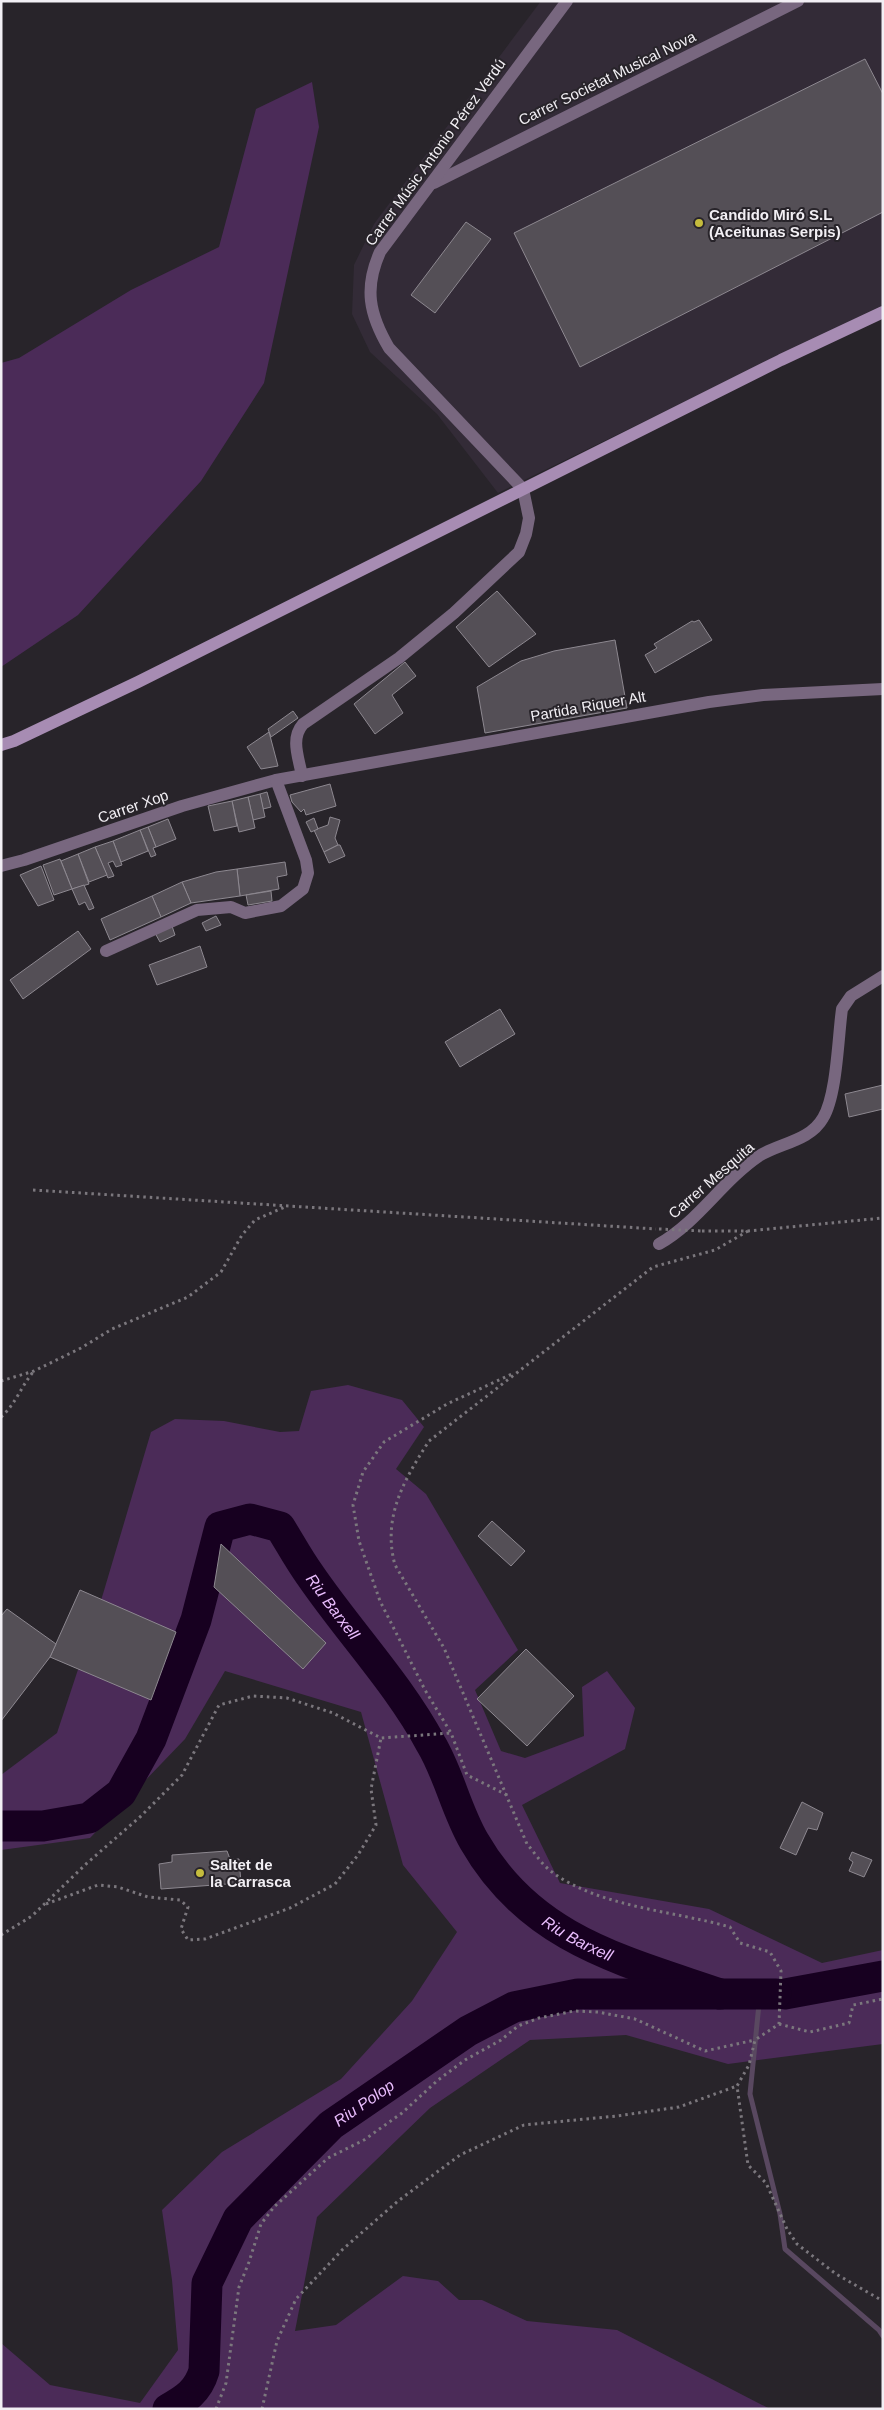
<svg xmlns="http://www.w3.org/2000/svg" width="884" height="2410" font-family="Helvetica,sans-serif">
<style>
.built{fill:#332b37}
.green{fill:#4b2b58}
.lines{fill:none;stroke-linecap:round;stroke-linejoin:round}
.stream{stroke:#594860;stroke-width:5}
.river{stroke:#170020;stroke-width:31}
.building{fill:#544f56;stroke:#8d8890}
.path{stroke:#7b777d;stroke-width:3;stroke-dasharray:2.5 4;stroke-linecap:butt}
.minor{stroke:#78677f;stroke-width:12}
.secondary{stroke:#a78cb3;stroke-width:12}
.path-bridge{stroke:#7b777d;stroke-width:3;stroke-dasharray:2.5 4;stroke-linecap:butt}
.poi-dot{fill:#c5bc3d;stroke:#28242a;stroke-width:2}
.labels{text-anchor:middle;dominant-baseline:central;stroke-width:4;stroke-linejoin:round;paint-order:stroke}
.street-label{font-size:15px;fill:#f2eff4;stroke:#28242a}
.poi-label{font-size:15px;font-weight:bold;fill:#f2eff4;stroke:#28242a;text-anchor:start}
.water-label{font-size:16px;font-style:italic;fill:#e9bcfd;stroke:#28242a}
</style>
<rect width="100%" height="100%" fill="#28242a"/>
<!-- built -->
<polygon class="built" points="541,1 883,1 883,305 498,493 437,414 370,352 352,314 354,265 374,224"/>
<!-- green -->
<g class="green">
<polygon points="312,82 319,127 264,383 201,481 78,615 1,667 1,363 19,358 131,290 219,247 256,109"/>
<polygon points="348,1385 402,1400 424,1427 396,1469 426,1494 518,1650 475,1690 501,1751 525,1758 584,1736 582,1687 607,1671 635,1708 625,1749 522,1805 560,1883 709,1909 822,1963 883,1950 883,2044 728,2064 626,2035 530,2040 430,2108 317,2217 295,2331 336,2325 403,2276 438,2281 459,2300 482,2300 527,2321 617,2330 770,2409 1,2409 1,2343 50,2385 140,2403 178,2350 172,2280 162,2210 222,2152 341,2079 412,2001 457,1932 403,1865 361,1712 225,1671 185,1739 90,1838 1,1850 1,1775 57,1733 103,1594 151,1432 175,1419 224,1421 280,1432 299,1431 311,1391"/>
</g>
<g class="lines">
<!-- stream -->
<polyline class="stream" points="760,1994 750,2094 780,2214 785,2249 879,2330 883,2336"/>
<!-- river -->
<g class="river">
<path id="s1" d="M 1,1826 L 43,1826 L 89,1818 L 121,1793 L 151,1739 L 196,1620 L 220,1527 L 250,1519 L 280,1527 C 290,1543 299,1560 310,1575 C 349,1632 398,1683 431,1744 C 449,1774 456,1810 474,1841 C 530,1939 621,1960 720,1994"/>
<polyline points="785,1994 883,1976"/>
<path id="s2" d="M 168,2409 C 186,2399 198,2391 204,2371 L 207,2283 L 238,2219 L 331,2125 L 468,2031 L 514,2007 L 578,1994 L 776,1994"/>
</g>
</g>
<!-- building -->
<g class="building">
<polygon points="865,59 883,94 883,212 580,367 514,233"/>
<polygon points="466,222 491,239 435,313 411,295"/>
<polygon points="497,591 536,634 489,667 456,627"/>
<polygon points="699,620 712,640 655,673 645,655 657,648 654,644 692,621 694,622"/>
<polygon points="615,640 627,708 485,733 477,687 521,661 554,651"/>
<polygon points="405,662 416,676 392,695 403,713 375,734 354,704"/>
<polygon points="293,711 298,718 271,737 268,729"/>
<polygon points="269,732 278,766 261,769 247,747"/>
<polygon points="330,784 336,806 306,815 304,809 301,812 292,802 290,795"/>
<polygon points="267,792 271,807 263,809 260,794"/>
<polygon points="260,794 265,817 253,820 248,797"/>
<polygon points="248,797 255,828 239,832 232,801"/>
<polygon points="232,801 237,826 214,831 208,806"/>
<polygon points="330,817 340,820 335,838 338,845 324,852 314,830 328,825"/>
<polygon points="314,818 318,829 311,832 306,822"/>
<polygon points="168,819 176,839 156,847 148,827"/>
<polygon points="148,827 156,847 153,848 156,855 151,857 140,830"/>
<polygon points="140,830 148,851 121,862 113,841"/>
<polygon points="113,841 122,865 116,867 113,861 108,863 114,876 108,878 95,847"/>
<polygon points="338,845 340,845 345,856 329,863 324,852"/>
<polygon points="95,847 107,875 89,882 78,854"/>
<polygon points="78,854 89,884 72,889 61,861"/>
<polygon points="60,859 72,889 54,895 43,865"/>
<polygon points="285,862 287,875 277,877 279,889 240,896 237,869"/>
<polygon points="41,866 54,900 38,906 20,875"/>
<polygon points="237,869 240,896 191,903 182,882 216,872"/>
<polygon points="182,882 191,903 161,917 152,896"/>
<polygon points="84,885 94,908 89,910 85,902 79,905 72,889"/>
<polygon points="271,891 272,901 248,905 246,895"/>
<polygon points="152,896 161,917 110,940 101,919"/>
<polygon points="216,916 221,925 206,931 202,923"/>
<polygon points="172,926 175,935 160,942 155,933"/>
<polygon points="78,931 91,949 23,999 10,980"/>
<polygon points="200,946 207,967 157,985 149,965"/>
<polygon points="500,1009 515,1034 460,1067 445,1042"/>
<polygon points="883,1085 883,1109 849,1117 845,1094"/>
<polygon points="492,1521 525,1551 511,1566 478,1536"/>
<polygon points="221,1544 326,1643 303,1669 214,1587"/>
<polygon points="80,1590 176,1632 151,1700 50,1657"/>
<polygon points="7,1609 56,1644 50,1657 1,1721 1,1616"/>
<polygon points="526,1649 574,1696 527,1746 477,1699"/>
<polygon points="802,1802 823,1813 817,1830 808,1828 796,1855 780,1848"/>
<polygon points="227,1851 230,1859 239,1859 241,1883 161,1889 159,1864 172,1862 172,1855"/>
<polygon points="852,1852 872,1860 864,1877 849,1871 853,1862 849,1859"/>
</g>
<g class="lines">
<!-- path -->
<g class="path">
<polyline points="33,1190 656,1229"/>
<polyline points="702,1231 748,1231 883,1218"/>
<path d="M 748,1231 L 715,1250 L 653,1267 L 429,1441 C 404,1480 382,1517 395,1565 L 444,1648 L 527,1844 C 535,1853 542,1865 552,1872 C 599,1907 674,1911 730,1927 L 740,1943 L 770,1952 L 781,1971 L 779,2024 L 755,2040 L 749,2065 L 737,2086 L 748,2165 L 766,2183 L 787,2229 L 797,2244 L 836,2274 L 883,2301"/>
<polyline points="1,1381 34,1371 81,1348 112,1329 188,1297 221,1272 242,1235 255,1220 287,1206"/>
<path d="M 1,1417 C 16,1404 21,1386 34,1371"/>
<polyline points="507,1795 467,1775 451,1733 425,1690 380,1601 359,1541 353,1505 363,1472 384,1442 447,1404 512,1374"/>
<polyline points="46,1904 98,1885 118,1887 148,1897 180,1900 188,1907 181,1929 188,1940 205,1939 290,1908 335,1884 358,1855 376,1825 371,1789 381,1738"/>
<polyline points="1,1935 32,1916 86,1864 141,1816 182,1775 219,1705 253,1696 287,1698 333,1713 381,1738 451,1733"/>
<polyline points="779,2024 810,2032 849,2023 853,2005 883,1999"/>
<polyline points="216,2409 226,2383 239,2287 249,2262 261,2224 274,2207 328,2158 364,2140 402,2113 438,2080 465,2060 501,2040 518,2026 539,2018 574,2011 598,2012 635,2019 705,2051 755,2040"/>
<polyline points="262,2409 277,2341 296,2299 343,2249 398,2201 460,2155 524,2125 617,2116 679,2107 737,2086"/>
</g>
<!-- minor -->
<g class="minor">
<polyline points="434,183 798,1"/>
<path d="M 302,776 C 299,758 290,739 303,724 L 399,658 L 454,613 L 519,552 L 526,534 L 529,518 L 523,489 L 389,348 C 369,314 364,288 380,252 L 567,1"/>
<polyline points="1,866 24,860 182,806 276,780 709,702 763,695 883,689"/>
<polyline points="106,951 197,910 231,907 245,913 281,906 303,889 308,873 306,860 276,780"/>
<path d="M 659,1244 C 698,1222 722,1181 759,1156 C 780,1143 810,1141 823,1118 C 837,1095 838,1037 842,1009 L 851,996 L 883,976"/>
</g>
<!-- secondary -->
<polyline class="secondary" points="1,745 14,741 138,682 781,360 883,312"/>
<!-- path-bridge -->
<polyline class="path-bridge" points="659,1229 702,1231"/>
</g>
<!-- markers -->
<g class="poi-dot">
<circle cx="699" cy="223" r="5"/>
<circle cx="200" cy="1873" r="5"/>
</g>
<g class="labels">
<!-- street labels -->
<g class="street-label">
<text transform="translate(607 78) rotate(-26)">Carrer Societat Musical Nova</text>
<text transform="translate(435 152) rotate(-54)">Carrer Músic Antonio Pérez Verdú</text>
<text transform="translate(588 706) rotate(-10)">Partida Riquer Alt</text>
<text transform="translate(133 806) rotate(-19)">Carrer Xop</text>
<text transform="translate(711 1180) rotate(-41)">Carrer Mesquita</text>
</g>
<!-- poi labels -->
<g class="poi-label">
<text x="709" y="214">Candido Miró S.L<tspan x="709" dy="17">(Aceitunas Serpis)</tspan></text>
<text x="210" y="1864">Saltet de<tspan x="210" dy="17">la Carrasca</tspan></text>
</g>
<!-- water labels -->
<g class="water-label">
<text stroke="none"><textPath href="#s1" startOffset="572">Riu Barxell</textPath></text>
<text stroke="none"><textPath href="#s1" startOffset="992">Riu Barxell</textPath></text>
<text stroke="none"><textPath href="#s2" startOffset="385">Riu Polop</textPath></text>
</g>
</g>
<!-- border -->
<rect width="884" height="2410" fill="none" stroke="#f2eff4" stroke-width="5"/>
</svg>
